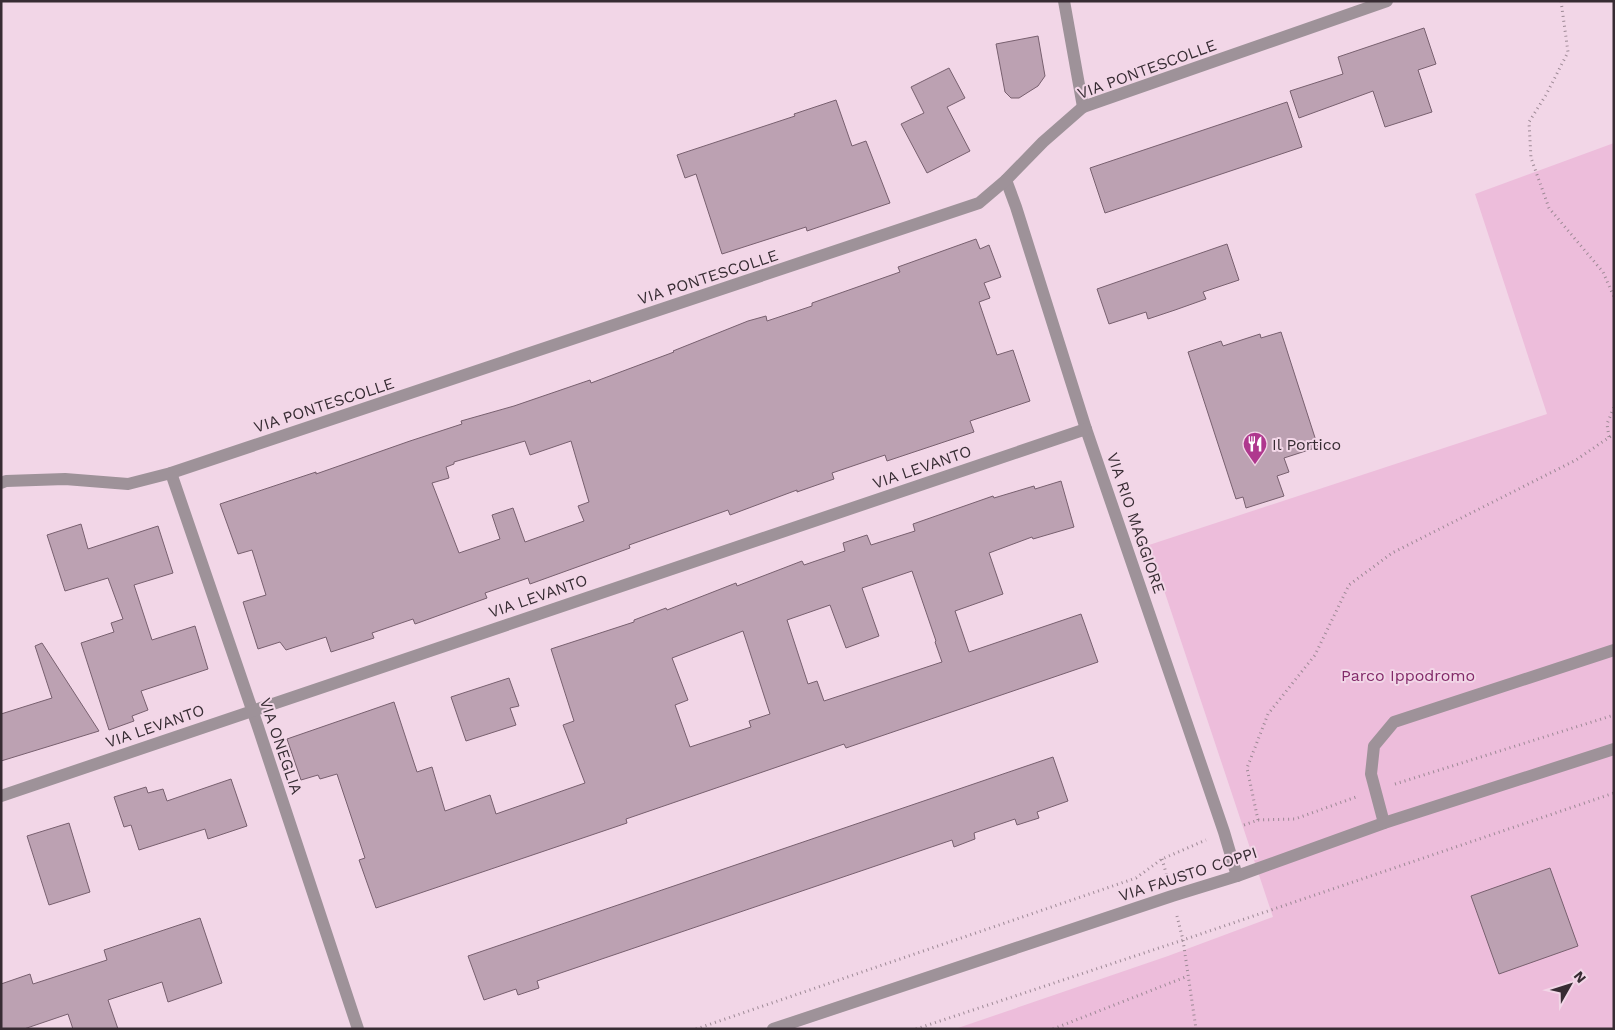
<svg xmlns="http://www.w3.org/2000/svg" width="1615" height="1030" font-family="'Work Sans',sans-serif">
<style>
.green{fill:#edbddb}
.building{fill:#bca1b2;stroke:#78606f;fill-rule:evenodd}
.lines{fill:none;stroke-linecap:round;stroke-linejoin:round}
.path{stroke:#9d8995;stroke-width:3;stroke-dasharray:1 4;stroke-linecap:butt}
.minor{stroke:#9e9299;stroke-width:12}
.labels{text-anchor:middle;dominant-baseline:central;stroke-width:4;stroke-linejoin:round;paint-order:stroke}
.street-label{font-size:16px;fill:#372c33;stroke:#f2d6e7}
.poi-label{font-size:16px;fill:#372c33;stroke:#f2d6e7;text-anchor:start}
.park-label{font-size:16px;fill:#822a69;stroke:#f2d6e7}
</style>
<rect width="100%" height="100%" fill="#f2d6e7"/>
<!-- green -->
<polygon class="green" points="1614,143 1614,1029 955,1029 1168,956 1273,917 1149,545 1547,414 1475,194"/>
<!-- building -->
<g class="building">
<polygon points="1424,28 1436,64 1418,70 1432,112 1385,127 1373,91 1299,118 1290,91 1343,74 1338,57"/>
<polygon points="1038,36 1045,76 1038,86 1030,91 1019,98 1011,98 1005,92 996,44"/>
<polygon points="949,68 965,98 947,107 970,151 927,173 901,124 924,113 911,87"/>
<polygon points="836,100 852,146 866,141 890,203 807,231 806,227 722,254 696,174 685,178 677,155 795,116 794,114"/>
<polygon points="1287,102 1302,147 1105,213 1090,168"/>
<path d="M 976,239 L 980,249 L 989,245 L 1001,277 L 984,283 L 990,298 L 979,302 L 997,355 L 1013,350 L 1030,401 L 970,421 L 974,432 L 887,461 L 885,455 L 832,473 L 834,479 L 797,492 L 797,490 L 730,515 L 728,510 L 629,545 L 630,548 L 530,584 L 528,578 L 485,593 L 487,598 L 415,624 L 413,619 L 372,633 L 374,638 L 331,652 L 326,637 L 286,650 L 280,642 L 258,649 L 243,602 L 266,595 L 252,550 L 238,554 L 220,504 L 316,472 L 316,474 L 410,441 L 462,424 L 461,421 L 514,406 L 590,380 L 591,383 L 674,352 L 673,351 L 748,321 L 766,316 L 767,321 L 812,306 L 812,303 L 900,272 L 898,267 ZM 525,441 L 530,455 L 571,441 L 589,502 L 578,506 L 584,521 L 525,542 L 513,508 L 492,515 L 500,539 L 459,553 L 432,483 L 449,478 L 446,467 L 454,464 L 454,462 Z"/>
<polygon points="1227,244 1239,280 1203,292 1206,299 1175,310 1148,319 1146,312 1109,324 1097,289"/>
<polygon points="1281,332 1318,447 1284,458 1289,472 1277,476 1284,496 1246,508 1243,497 1236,499 1188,352 1221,341 1223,346 1260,334 1261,338"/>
<path d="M 1061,481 L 1074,527 L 1033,539 L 1032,537 L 989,553 L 1003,594 L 955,611 L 969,652 L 1081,614 L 1098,662 L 846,748 L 844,744 L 626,819 L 627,823 L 376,908 L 359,860 L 365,858 L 337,774 L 320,779 L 318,775 L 301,780 L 287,739 L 394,702 L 417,772 L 432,767 L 445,811 L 490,795 L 496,814 L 585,783 L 563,725 L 574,721 L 551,649 L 634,622 L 634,620 L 666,608 L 667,610 L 736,583 L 737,586 L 802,561 L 804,565 L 845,551 L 843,543 L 867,535 L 871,545 L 915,531 L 913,524 L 993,496 L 994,498 L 1034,486 L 1035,489 ZM 912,571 L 936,641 L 935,642 L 942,662 L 824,701 L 817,681 L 808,684 L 787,620 L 830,605 L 846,648 L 879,636 L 862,588 ZM 743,631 L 770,714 L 749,721 L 751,727 L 690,747 L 675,705 L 688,700 L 672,658 Z"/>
<polygon points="81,524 88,549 158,526 173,573 134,585 152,640 195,626 208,669 141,691 148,710 132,716 134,721 109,730 81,643 114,632 111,623 123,619 108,578 65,591 47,535"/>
<polygon points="42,643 99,731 1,761 1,714 52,698 35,646"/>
<polygon points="509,678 519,706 510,708 516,725 466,741 451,697"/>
<polygon points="1053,757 1068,801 1037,812 1039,818 1017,825 1015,819 974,833 975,839 954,847 952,840 537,981 539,988 518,995 516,989 484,1000 468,956"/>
<polygon points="231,779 247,826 208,839 205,829 139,850 131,825 124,827 114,797 146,787 148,793 163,789 167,801"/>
<polygon points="69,823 90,892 49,905 27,836"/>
<polygon points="1550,868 1578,946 1499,974 1471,896"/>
<polygon points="200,918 222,983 168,1002 162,982 108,1000 118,1029 73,1029 68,1014 24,1029 1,1029 1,984 30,974 33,984 107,960 104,950"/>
</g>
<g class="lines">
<!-- path -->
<g class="path">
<polyline points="1561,1 1568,52 1546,95 1529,122 1531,158 1549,208 1603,272 1614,297"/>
<polyline points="1609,437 1607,424 1614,407"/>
<polyline points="1395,784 1614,715"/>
<polyline points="1258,820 1247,768 1268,714 1315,655 1349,585 1392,553 1576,460 1614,434"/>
<polyline points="1244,825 1258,820 1295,819 1356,797"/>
<polyline points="1162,859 1167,876"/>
<polyline points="1177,916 1183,940 1196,1029"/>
<polyline points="696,1029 1136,878 1162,859 1206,840"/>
<polyline points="916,1029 1183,940 1614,793"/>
<polyline points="1053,1029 1188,976"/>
</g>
<!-- minor -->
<g class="minor">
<polyline points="1064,1 1083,107"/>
<polyline points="1006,180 1016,207 1086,429 1224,832 1237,876"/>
<polyline points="171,473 258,727 358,1029"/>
<polyline points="1,483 6,481 65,479 128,484 171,473 979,203 1006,180 1043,142 1083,107 1387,1"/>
<polyline points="1,796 1086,429"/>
<polyline points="1384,823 1371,774 1374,746 1394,722 1614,650"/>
<polyline points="773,1029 1172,896 1237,876 1384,823 1614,749"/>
</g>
</g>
<!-- icons -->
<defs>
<symbol id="restaurant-pin" viewBox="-11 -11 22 30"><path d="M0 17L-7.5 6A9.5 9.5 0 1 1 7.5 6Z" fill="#af388e" stroke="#f2d6e7"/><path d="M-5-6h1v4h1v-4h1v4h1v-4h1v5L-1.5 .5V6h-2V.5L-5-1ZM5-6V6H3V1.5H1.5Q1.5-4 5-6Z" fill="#fff"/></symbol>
</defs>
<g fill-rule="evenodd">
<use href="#restaurant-pin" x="1241" y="430" width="28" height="38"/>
</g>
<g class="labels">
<!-- street labels -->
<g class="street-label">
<text transform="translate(1147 69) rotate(-20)">VIA PONTESCOLLE</text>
<text transform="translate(708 277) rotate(-18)">VIA PONTESCOLLE</text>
<text transform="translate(324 405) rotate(-18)">VIA PONTESCOLLE</text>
<text transform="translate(922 467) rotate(-19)">VIA LEVANTO</text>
<text transform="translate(1136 523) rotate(71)">VIA RIO MAGGIORE</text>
<text transform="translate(538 596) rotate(-19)">VIA LEVANTO</text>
<text transform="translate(155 726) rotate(-19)">VIA LEVANTO</text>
<text transform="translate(281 746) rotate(71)">VIA ONEGLIA</text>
<text transform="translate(1188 874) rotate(-18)">VIA FAUSTO COPPI</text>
</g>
<!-- poi labels -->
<g class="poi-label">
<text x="1272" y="444">Il Portico</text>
</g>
<!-- park labels -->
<g class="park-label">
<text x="1408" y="675">Parco Ippodromo</text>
</g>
</g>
<!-- border -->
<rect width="1615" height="1030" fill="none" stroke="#372c33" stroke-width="5"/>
<!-- north arrow -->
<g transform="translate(1570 985) rotate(51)" stroke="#f2d6e7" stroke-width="4" paint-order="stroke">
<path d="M0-4L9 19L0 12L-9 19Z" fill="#372c33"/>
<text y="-8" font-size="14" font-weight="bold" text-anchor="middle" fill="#372c33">N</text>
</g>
</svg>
